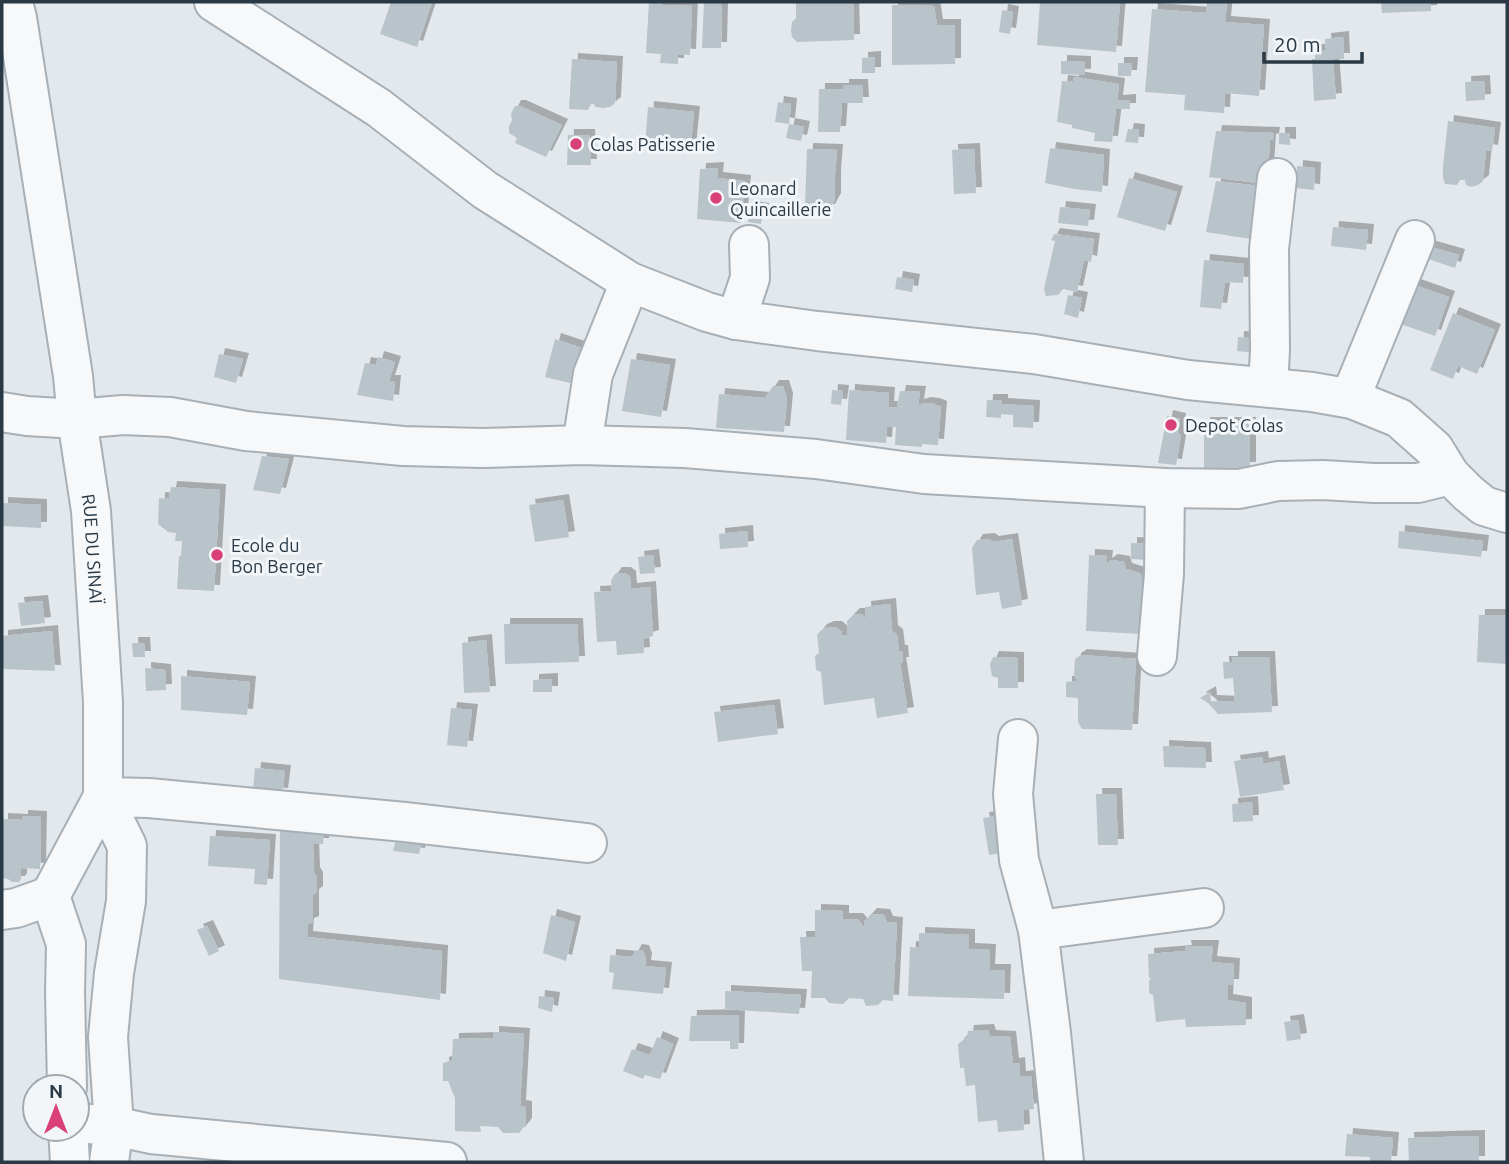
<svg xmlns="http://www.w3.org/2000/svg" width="1509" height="1164" font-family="Ubuntu,sans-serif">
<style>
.building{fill:#b9c3ca;filter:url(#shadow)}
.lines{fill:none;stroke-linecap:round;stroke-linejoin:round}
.minor-casing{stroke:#a7b0b7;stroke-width:42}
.minor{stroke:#f6f8fa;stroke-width:38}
.poi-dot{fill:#d94077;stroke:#f3f6f9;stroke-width:2.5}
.labels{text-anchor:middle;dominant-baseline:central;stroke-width:6;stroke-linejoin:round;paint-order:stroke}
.poi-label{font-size:18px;fill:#293945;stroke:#f3f6f9;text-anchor:start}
.street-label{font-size:18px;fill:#293945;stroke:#f3f6f9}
</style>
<defs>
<filter id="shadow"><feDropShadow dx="6" dy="-6" stdDeviation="0" flood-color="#0004"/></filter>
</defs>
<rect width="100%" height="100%" fill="#e3e8ec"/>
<!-- building -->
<g class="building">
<polygon points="391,2 432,2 417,47 380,34"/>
<polygon points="649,2 663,2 662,5 692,6 690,55 678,54 678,64 660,63 661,54 646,53"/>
<polygon points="704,2 720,2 722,9 721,48 702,48"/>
<polygon points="796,2 853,2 854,40 797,42 792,37 791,31 792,22 796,18"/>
<polygon points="1040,2 1120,2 1116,52 1037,45"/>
<polygon points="1207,2 1227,2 1225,22 1264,25 1259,96 1225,93 1224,113 1184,110 1185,95 1145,92 1152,9 1206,13"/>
<polygon points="1381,2 1431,2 1431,11 1382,13"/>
<polygon points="892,5 934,6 937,25 955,25 955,64 892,65"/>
<polygon points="1002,10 1013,12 1010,34 999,32"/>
<polygon points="1343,37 1344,59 1333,59 1336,99 1314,101 1312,59 1315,59 1315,50 1326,50 1325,39"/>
<polygon points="875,57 875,73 862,73 862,58"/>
<polygon points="572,59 617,62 615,103 610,107 603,108 596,107 592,102 588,110 569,109"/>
<polygon points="1061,61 1085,62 1085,75 1061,74"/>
<polygon points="1118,63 1132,63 1131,76 1118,76"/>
<polygon points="1074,77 1119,84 1117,101 1130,100 1130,109 1116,109 1112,142 1094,141 1095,133 1072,128 1072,125 1057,122 1062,81 1073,82"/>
<polygon points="1484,81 1485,100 1466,101 1465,82"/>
<polygon points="843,85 862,85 863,103 842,103 840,132 818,132 819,89 843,89"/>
<polygon points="778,102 791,104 789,124 804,127 801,141 786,138 789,124 775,122"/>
<polygon points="515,106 520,106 562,125 546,157 515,143 517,138 509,133 509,127 512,120 511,114"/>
<polygon points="648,107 694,112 690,151 645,147"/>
<polygon points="1448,121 1495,128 1492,151 1486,150 1483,181 1478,185 1471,187 1466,185 1465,180 1460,180 1457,185 1445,184 1443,178 1443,166"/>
<polygon points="1128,129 1139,130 1138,143 1125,142"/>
<polygon points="1216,131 1274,133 1273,139 1270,140 1267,184 1209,177"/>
<polygon points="1279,133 1290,133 1290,145 1279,144"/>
<polygon points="568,135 589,135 591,165 567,165"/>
<polygon points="1050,148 1104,155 1102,192 1074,189 1045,183"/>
<polygon points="807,149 837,150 835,175 835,199 829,210 805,206"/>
<polygon points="974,149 976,193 954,194 952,150"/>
<polygon points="1297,166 1315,168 1314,190 1296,188"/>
<polygon points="718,168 717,178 745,181 741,223 697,219 700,169"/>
<polygon points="1129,178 1177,192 1165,231 1117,217"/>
<polygon points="1216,181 1260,186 1251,239 1206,232"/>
<polygon points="750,207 763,209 761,224 748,222"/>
<polygon points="1060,207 1090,210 1088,226 1058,223"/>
<polygon points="1333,227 1368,230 1366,250 1331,246"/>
<polygon points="1054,234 1094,239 1091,262 1084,260 1077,292 1063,289 1058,295 1046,296 1044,289 1055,241 1051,240"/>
<polygon points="1420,244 1459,255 1455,268 1416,255"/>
<polygon points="1204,260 1244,264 1243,283 1225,282 1221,309 1200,307"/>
<polygon points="897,277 914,280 912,292 895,289"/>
<polygon points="1409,283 1449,297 1435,336 1395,322"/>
<polygon points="1068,295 1082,298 1078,318 1064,314"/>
<polygon points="1453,313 1495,330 1477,374 1458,366 1453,379 1430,370"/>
<polygon points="1238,337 1259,339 1258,353 1237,351"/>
<polygon points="555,339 585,349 574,384 545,377"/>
<polygon points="219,354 243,359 236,383 214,377"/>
<polygon points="378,357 395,362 389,381 395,381 393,401 357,395 365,363 376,365"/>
<polygon points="631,359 670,365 661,417 622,411"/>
<polygon points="773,386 783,386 787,399 784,432 716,428 719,394 765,398"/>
<polygon points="832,390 843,391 841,405 831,404"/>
<polygon points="849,390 889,393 888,407 897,407 900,391 920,392 918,405 925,403 934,404 941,407 938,445 922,444 922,447 895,445 896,427 887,426 886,443 846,440"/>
<polygon points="987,400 1002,400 1002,404 1034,406 1033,428 1013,427 1013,415 1001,414 1001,418 986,417"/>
<polygon points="1167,416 1180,419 1178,434 1181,435 1176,465 1158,463"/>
<rect x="1204" y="423" width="46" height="45"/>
<polygon points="262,456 289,459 280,494 253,490"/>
<polygon points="171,487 220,490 214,591 177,589 179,556 181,556 182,541 175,541 176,533 168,532 158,524 159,498 169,499"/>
<polygon points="563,500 569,537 535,542 529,505"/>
<polygon points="2,503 41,505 41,528 2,526"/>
<polygon points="747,531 748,547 720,549 719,534"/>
<polygon points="1399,531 1483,541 1481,557 1398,548"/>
<polygon points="989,539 993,542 1012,539 1022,605 1002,609 999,592 976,595 972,548 977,540"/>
<polygon points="1131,543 1149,544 1148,560 1131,559"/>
<polygon points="653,555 655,573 640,574 638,557"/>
<polygon points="1089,555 1107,556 1106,564 1112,560 1124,562 1126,569 1139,573 1142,576 1142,634 1086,631"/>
<polygon points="616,573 625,573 630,577 631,589 650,587 653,636 643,639 644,653 617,655 616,641 597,642 594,592 612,591 611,580"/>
<polygon points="42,601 45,623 21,626 18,603"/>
<polygon points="890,604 892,631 897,635 899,651 902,651 903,663 900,663 908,713 877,718 874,698 824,705 821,672 816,670 815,656 819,653 817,635 821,630 828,627 836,627 842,632 842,635 848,635 847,621 854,614 862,614 866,620 865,607"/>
<polygon points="1479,615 1507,615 1507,664 1477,662"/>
<polygon points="504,624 577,624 579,662 505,664"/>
<polygon points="52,631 55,671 2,669 2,636"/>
<polygon points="486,640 490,692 464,693 462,643"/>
<polygon points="132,643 144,643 145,657 133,657"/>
<polygon points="1081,655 1136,659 1132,730 1082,729 1078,722 1078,698 1066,697 1066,682 1077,681 1074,675 1075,659"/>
<polygon points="993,657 1018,658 1018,688 998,688 998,678 992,676 990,664"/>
<polygon points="1232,657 1269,657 1272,712 1218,714 1208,703 1200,698 1210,692 1211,701 1235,702 1233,678 1224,679 1223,662 1232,662"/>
<polygon points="145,668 165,670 166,690 146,691"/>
<polygon points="181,676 250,682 247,715 181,710"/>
<polygon points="552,679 552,692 533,692 533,680"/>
<polygon points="774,705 778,734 718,742 714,712"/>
<polygon points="451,708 472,710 467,747 447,745"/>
<polygon points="1163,746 1205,748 1206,768 1164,767"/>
<polygon points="1262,757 1263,764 1279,761 1284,790 1240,797 1234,761"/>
<polygon points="255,768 285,771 282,794 253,791"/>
<polygon points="1096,794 1116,794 1118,845 1098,845"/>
<polygon points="1252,802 1253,821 1233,822 1232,804"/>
<polygon points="22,816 41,817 40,869 21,868 21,879 19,882 12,882 8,879 2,878 2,819 22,820"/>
<polygon points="997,816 1003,853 989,855 983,818"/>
<polygon points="280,828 324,834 323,844 313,844 314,873 317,878 317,892 313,895 313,922 308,924 307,937 442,951 440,1000 279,979"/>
<polygon points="210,836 270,840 267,885 254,884 255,869 208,866"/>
<polygon points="396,839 422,841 419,854 393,851"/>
<polygon points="815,910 843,911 843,919 857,919 864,927 864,922 871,914 884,915 887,922 897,923 893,1001 883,1000 878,1005 866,1006 863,999 849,998 843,1004 829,1003 825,998 811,998 812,971 802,971 800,937 815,937"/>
<polygon points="551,915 575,922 566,961 543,953"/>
<polygon points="207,926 219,951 209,956 197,930"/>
<polygon points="919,933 969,935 969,949 990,950 989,970 1005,970 1004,999 908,996 910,947 919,948"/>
<polygon points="1185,946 1213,946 1211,962 1234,964 1233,985 1228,985 1227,1000 1246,1003 1246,1025 1186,1027 1185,1019 1156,1022 1153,995 1149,993 1149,981 1151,978 1149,978 1148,954 1186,951"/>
<polygon points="636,950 643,951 646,959 645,966 666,968 663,994 612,989 614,973 609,972 610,955 632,957"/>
<polygon points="725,991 801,995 799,1014 725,1009"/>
<polygon points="539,996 554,998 552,1012 538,1008"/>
<polygon points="739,1015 738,1049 730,1049 730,1041 689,1041 691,1016"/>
<polygon points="1298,1020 1301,1039 1287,1041 1284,1022"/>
<polygon points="988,1030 990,1036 1010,1037 1013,1064 1019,1063 1020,1077 1031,1076 1034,1109 1023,1110 1024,1130 998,1132 997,1120 978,1122 975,1085 966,1086 964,1068 960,1068 958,1044 967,1037 968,1031"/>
<polygon points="493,1032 524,1034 520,1106 526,1107 526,1124 519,1133 503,1133 498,1127 480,1126 481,1132 455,1131 455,1098 448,1081 443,1081 443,1063 452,1060 453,1039 493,1038"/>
<polygon points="657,1037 673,1044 660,1079 645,1075 643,1079 623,1071 632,1049 650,1055"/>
<polygon points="1347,1134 1393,1138 1391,1162 1370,1162 1370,1157 1345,1156"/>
<polygon points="1479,1136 1479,1162 1409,1162 1408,1138"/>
</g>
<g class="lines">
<defs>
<g id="minor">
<path id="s1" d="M 13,2 L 17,18 L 73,376 L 77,419 L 91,511 L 103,702 L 103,797 L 50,896 L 66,944 L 65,992 L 67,1087"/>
<polyline points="214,2 379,108 485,190 630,282 707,312 736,320 817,331 1034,354 1188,380 1312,392 1352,399 1399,418 1434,449 1450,475 1468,493 1484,506 1507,513"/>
<polyline points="736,320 750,278 749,245"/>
<polyline points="1268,387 1270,350 1269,249 1277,178"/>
<polyline points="1352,399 1356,384 1415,240"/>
<polyline points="2,412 27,416 77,419 123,415 170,417 246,431 403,446 482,448 582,445 685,448 816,459 924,474 1165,488 1239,489 1278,481 1323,480 1374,483 1418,483 1450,475"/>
<polyline points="582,445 593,374 630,282"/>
<polyline points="1157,656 1164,574 1165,488"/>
<polyline points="1018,739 1013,794 1019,860 1038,930 1051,1033 1064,1162"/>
<polyline points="2,910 16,908 50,896"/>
<polyline points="1038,930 1204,908"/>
<polyline points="77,1123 114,1126 151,1134 447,1162"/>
<polyline points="68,1129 70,1162"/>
<polyline points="109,1162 114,1126 108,1037 114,973 126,901 127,846 103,797 149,798 405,822 587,843"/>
</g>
</defs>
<!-- minor casing -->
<use href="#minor" class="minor-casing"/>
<!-- minor -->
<use href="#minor" class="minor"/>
</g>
<!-- markers -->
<g class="poi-dot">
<circle cx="576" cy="144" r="7"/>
<circle cx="716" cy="198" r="7"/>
<circle cx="1171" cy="425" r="7"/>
<circle cx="217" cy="555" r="7"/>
</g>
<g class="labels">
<!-- poi labels -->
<g class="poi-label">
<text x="590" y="144">Colas Patisserie</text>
<text x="730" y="188">Leonard<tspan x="730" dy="21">Quincaillerie</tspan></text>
<text x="1185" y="425">Depot Colas</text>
<text x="231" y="545">Ecole du<tspan x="231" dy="21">Bon Berger</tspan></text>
</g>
<!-- street labels -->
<g class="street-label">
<text stroke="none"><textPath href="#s1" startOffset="553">RUE DU SINAÏ</textPath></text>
</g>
</g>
<!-- border -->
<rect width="1509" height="1164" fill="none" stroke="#293945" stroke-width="7"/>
<!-- north arrow -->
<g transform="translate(56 1108)"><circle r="33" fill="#f3f6f9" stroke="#a2aab1" stroke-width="2"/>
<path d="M0-5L12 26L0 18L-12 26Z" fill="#d94077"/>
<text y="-10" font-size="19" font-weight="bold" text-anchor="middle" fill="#293945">N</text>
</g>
<!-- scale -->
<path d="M1264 52v10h98v-10" fill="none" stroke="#293945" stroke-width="3.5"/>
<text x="1274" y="52" font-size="21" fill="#293945" stroke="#f3f6f9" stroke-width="5" paint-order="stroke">20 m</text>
</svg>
